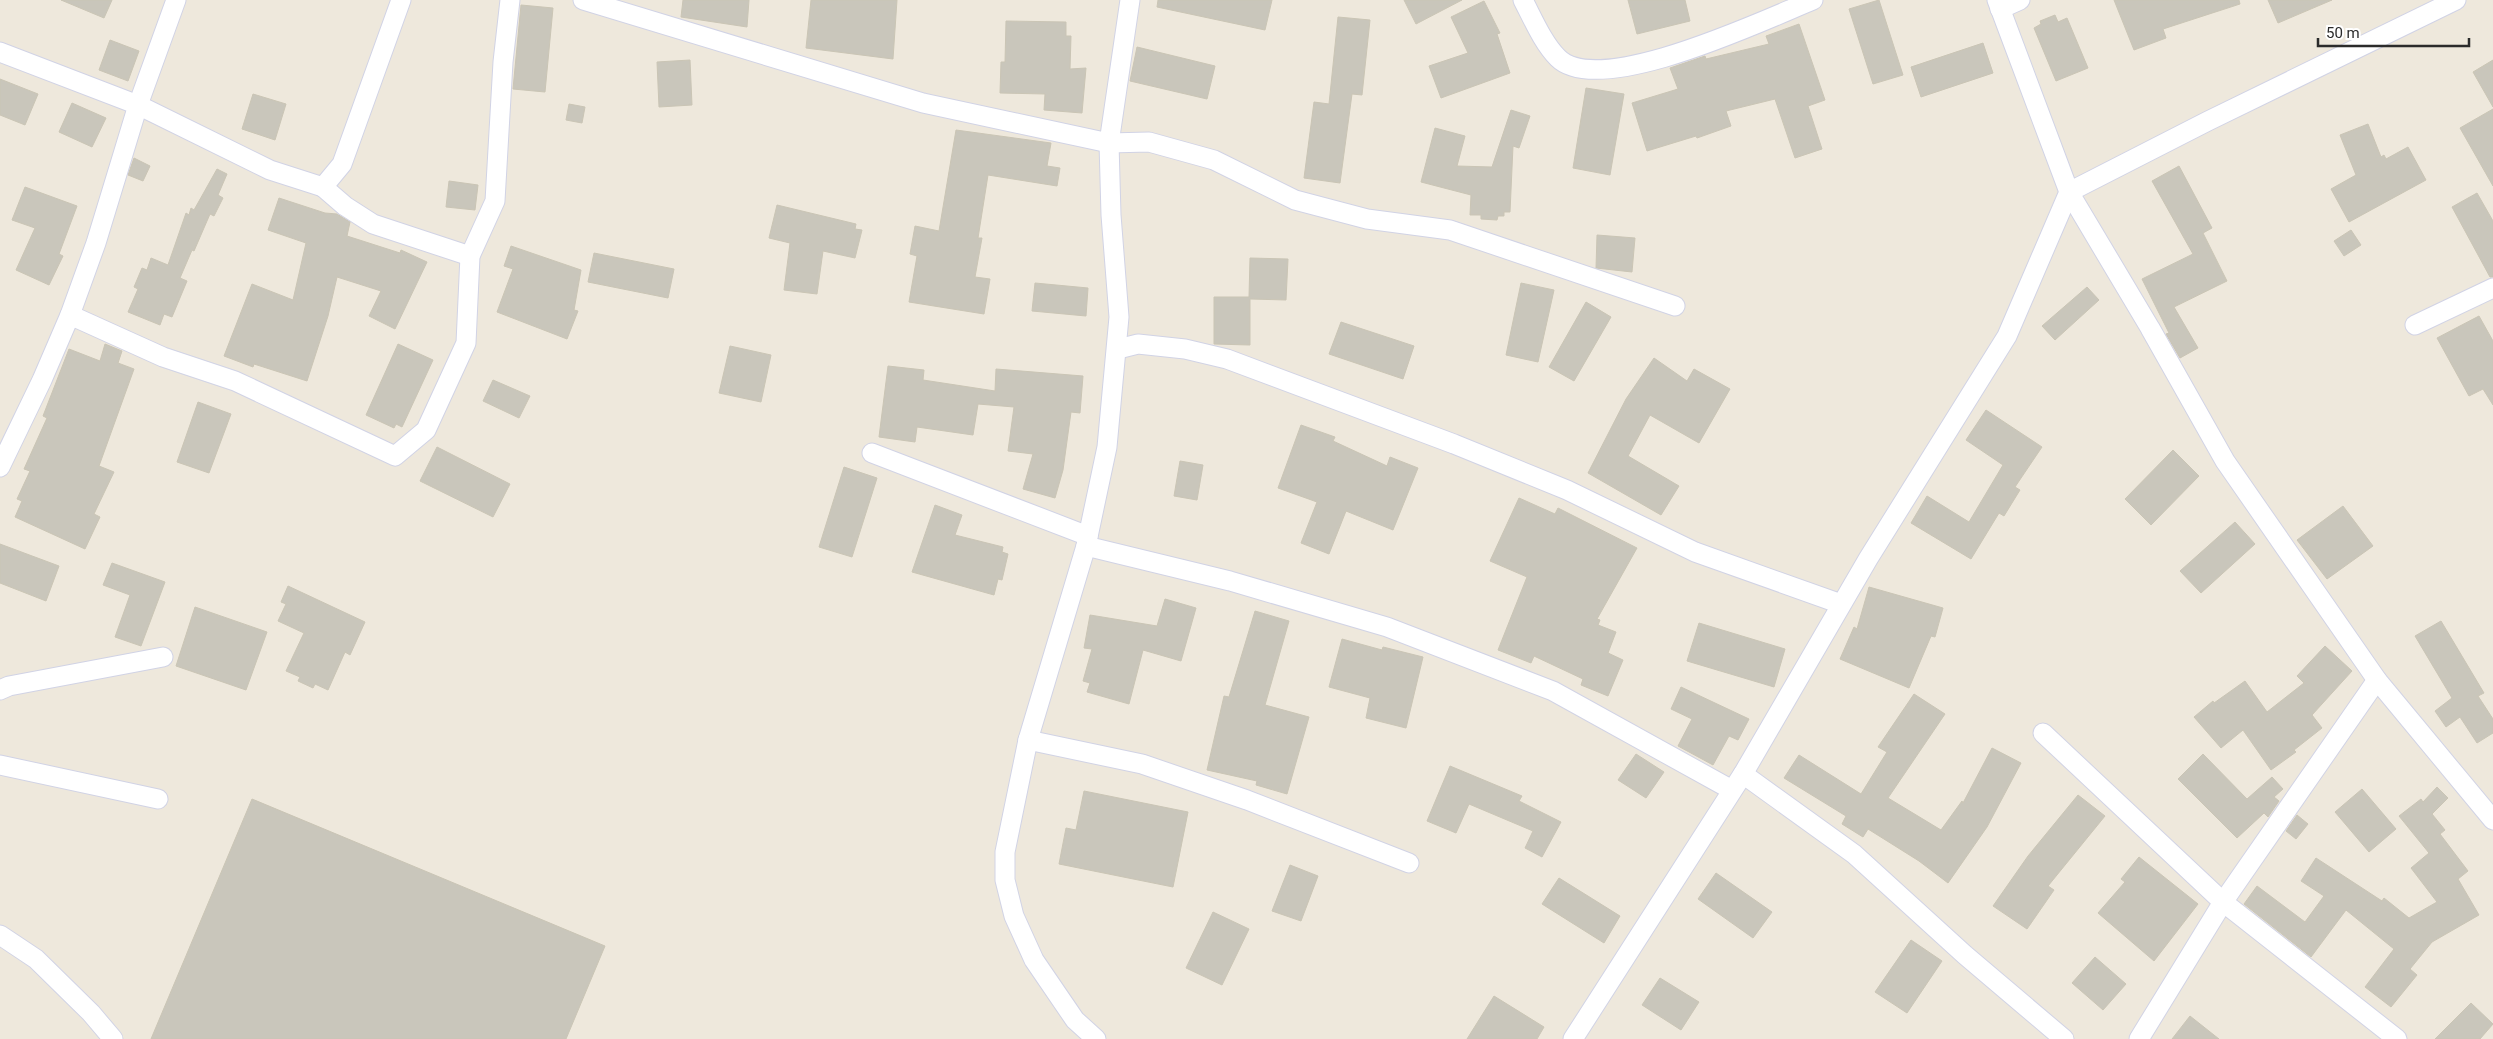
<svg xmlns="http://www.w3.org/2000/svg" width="2493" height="1039" font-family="Roboto,sans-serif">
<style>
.building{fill:#c9c6bb;stroke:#cac5b5}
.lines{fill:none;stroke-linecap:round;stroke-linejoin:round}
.street-casing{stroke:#d1d3e5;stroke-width:21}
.street{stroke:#fff;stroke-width:19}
</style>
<rect width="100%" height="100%" fill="#eee8dc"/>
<!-- building -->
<g class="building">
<polygon points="61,0 112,0 104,18"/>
<polygon points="683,0 749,0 747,27 681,17"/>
<polygon points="811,0 897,0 893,59 806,48"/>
<polygon points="1158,0 1272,0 1265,30 1157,7"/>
<polygon points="1404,0 1462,0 1416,24"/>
<polygon points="1628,0 1685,0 1690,21 1637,34"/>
<polygon points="1879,0 1903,75 1873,84 1849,9"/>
<polygon points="2114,0 2239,0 2240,4 2163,29 2166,38 2134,50"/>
<polygon points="2268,0 2332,0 2278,23"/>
<polygon points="1484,1 1500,33 1497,34 1510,73 1441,98 1429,66 1468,53 1451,17"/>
<polygon points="521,5 553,8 545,92 513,89"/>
<polygon points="2055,15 2058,22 2067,18 2088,68 2056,81 2034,28 2041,24 2040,21"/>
<polygon points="1338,17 1370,20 1362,95 1352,94 1340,183 1304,178 1314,102 1329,104"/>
<polygon points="1006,21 1066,22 1066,36 1071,36 1070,69 1086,68 1082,113 1044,110 1045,94 1000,93 1001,62 1005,62"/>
<polygon points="1799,24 1825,100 1808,106 1822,149 1795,158 1775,99 1726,111 1731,126 1697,138 1696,136 1647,151 1632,103 1678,89 1670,68 1705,56 1706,59 1769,44 1766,36"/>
<polygon points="110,40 139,51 128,81 99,70"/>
<polygon points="1983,43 1993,73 1921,97 1911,67"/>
<polygon points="1137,47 1215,66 1207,99 1130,81"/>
<polygon points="690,60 692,105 659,107 657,62"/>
<polygon points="2493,60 2493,107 2473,72"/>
<polygon points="0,79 38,94 25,125 0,115"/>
<polygon points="1586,88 1624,94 1610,175 1573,168"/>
<polygon points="253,94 286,104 275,140 242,129"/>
<polygon points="72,103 106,118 92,147 59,132"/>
<polygon points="569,104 585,107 582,123 566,120"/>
<polygon points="2493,109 2493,186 2460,128"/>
<polygon points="1511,110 1530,116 1519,148 1513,146 1510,212 1504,212 1504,216 1498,216 1497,220 1481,219 1481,215 1470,215 1471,195 1421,182 1435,128 1465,136 1457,166 1492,167"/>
<polygon points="2368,124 2381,157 2384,155 2386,159 2408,147 2426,180 2349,222 2331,189 2356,175 2340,135"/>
<polygon points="956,130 1051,143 1047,166 1060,168 1057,186 988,175 978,238 982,238 975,277 990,279 984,314 909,302 917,256 910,254 915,226 939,231"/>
<polygon points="134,158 150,166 143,181 128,175"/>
<polygon points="2179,166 2212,228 2203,233 2227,281 2174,307 2198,348 2180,358 2166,334 2169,333 2142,279 2193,254 2152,181"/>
<polygon points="217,169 227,174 218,195 223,198 214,216 210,214 194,251 192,250 180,278 187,281 172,317 164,314 160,325 128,312 138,289 134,287 142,268 147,270 151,258 168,265 186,213 189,215 191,208 194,210"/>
<polygon points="449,181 478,185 475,210 446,207"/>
<polygon points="25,187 77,206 59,254 63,256 49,285 16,270 35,228 12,220"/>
<polygon points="2477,193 2493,221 2493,277 2490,277 2452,207"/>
<polygon points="279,198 325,213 337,214 350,222 347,236 400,253 401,250 427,262 395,329 369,316 381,291 337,277 328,316 307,381 254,364 253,367 224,356 252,284 293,300 306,243 268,230"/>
<polygon points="777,205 856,224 855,229 862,230 855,258 823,251 817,294 784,290 790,243 769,238"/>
<polygon points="2351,230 2361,245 2344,256 2334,241"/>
<polygon points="1597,235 1635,238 1632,272 1596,268"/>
<polygon points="511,246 581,270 574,310 578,311 567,339 497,312 513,269 504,266"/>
<polygon points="594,253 674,269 668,298 588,282"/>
<polygon points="1250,258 1288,259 1286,300 1250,299 1250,345 1214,344 1214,297 1249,297"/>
<polygon points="1035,283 1088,288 1086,316 1032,311"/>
<polygon points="1521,283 1554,290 1538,362 1506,355"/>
<polygon points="2087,287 2099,300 2055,340 2042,326"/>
<polygon points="1586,302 1611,317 1574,381 1549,367"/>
<polygon points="2479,316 2493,341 2493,405 2483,389 2469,396 2437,338"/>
<polygon points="1341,322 1414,346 1403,379 1329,354"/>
<polygon points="105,344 122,351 118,363 134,369 99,466 114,472 94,514 100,517 85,549 15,517 22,501 17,499 30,471 24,469 47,418 43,416 69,349 100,361"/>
<polygon points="398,344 433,360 402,427 396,424 394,428 366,415"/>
<polygon points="730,346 771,355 761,402 719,393"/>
<polygon points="1654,358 1687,381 1694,369 1730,389 1699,443 1650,415 1628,456 1679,486 1661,515 1588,473 1626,399"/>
<polygon points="888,366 924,370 923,380 995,391 996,369 1083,376 1080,413 1071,412 1063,470 1055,498 1023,489 1033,454 1008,451 1014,407 978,404 973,435 917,427 915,442 879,437"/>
<polygon points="493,380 530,396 519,418 483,401"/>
<polygon points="198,402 231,414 209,473 177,462"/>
<polygon points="1986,410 2042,447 2015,487 2020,490 2004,516 1999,513 1971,559 1911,523 1927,496 1969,522 2003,465 1966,440"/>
<polygon points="1301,425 1335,437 1333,441 1387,466 1390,457 1418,468 1393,530 1346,511 1329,554 1301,543 1317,502 1278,488"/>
<polygon points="437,447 510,484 493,517 420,481"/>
<polygon points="2173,450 2199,476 2151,525 2125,499"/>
<polygon points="1180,461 1203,465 1197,500 1174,496"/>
<polygon points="844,467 877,478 852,557 819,547"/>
<polygon points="1519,498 1555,514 1558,508 1637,548 1597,619 1600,620 1598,625 1616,632 1608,653 1623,660 1608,696 1581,685 1583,679 1534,656 1531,663 1498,650 1527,577 1490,561"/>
<polygon points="935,505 962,515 955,535 1003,547 1002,552 1008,554 1002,580 998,579 994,595 912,572"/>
<polygon points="2343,506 2373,546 2327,579 2297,540"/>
<polygon points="2235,522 2255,544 2201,593 2180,571"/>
<polygon points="0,544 59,566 46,601 0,583"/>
<polygon points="112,563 165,582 141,646 115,637 130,595 103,585"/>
<polygon points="288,586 365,622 350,655 345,652 328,690 315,684 313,688 298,681 300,677 286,671 304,633 278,621 286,604 281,602"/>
<polygon points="1869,587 1943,608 1935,637 1931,636 1909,688 1840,659 1854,627 1857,629"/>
<polygon points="1165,599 1196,608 1181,661 1143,650 1129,704 1087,692 1090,683 1083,681 1092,649 1084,648 1090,615 1157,626"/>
<polygon points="195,607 267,632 246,690 176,666"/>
<polygon points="1255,611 1289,621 1265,705 1309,717 1287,794 1256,785 1257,781 1207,770 1224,696 1229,697"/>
<polygon points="2441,621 2484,693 2478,696 2493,719 2493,733 2477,743 2460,717 2446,727 2435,711 2452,698 2415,636"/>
<polygon points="1699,623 1785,649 1774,687 1687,661"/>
<polygon points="1342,639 1382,650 1383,647 1423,657 1406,728 1366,718 1370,698 1329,687"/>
<polygon points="2325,646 2352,671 2312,715 2322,728 2294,750 2296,752 2271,770 2243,730 2221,748 2194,717 2213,701 2214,703 2245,681 2267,712 2304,683 2297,676"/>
<polygon points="1681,687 1749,719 1738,740 1729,736 1713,765 1678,746 1692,719 1671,709"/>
<polygon points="1914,694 1945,714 1888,798 1941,830 1962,801 1963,803 1992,748 2021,763 1987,827 1948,883 1919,861 1868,829 1863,837 1842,824 1846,816 1784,778 1799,755 1861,794 1887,752 1878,747"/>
<polygon points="1636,754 1664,772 1646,798 1618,780"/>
<polygon points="2203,754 2247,799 2272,777 2283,789 2274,797 2279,801 2268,817 2264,813 2237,838 2178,779"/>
<polygon points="1450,766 1522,796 1519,801 1561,822 1542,857 1525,848 1533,831 1469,804 1456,833 1427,821"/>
<polygon points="2437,787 2448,798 2432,814 2445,830 2440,834 2468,871 2458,879 2479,915 2432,942 2410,969 2417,975 2391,1007 2365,987 2394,949 2346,910 2311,957 2244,904 2257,886 2305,922 2324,896 2301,881 2316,858 2382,901 2384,898 2409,918 2437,902 2411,868 2429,853 2399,816 2421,799 2423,802"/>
<polygon points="2362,789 2396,829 2369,852 2335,812"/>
<polygon points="1084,791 1188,812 1173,887 1059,864 1066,828 1076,830"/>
<polygon points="2078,795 2105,816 2048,886 2054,890 2027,929 1993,906 2028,856"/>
<polygon points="252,799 605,946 566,1039 151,1039"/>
<polygon points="2297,815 2308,824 2296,839 2286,831"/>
<polygon points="2139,857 2198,904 2154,961 2098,913 2125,882 2121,879"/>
<polygon points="1290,865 1318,876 1301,921 1272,911"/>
<polygon points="1716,873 1772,912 1753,938 1698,899"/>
<polygon points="1559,878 1620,916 1604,943 1542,904"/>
<polygon points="1213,912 1249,929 1222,985 1186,968"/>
<polygon points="1911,940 1942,961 1907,1013 1875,992"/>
<polygon points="2095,957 2126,984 2103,1010 2072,983"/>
<polygon points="1660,978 1699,1002 1681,1030 1642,1005"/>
<polygon points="1494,996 1544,1027 1537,1039 1467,1039"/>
<polygon points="2471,1003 2493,1024 2480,1039 2435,1039"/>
<polygon points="2190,1016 2219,1039 2172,1039"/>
</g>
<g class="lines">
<defs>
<g id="street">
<polyline points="583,0 923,103 1109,143 1149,142 1214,160 1295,200 1367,219 1450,230 1675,306"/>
<path d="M 1523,0 C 1533,19 1543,43 1558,58 C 1599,99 1766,19 1813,0"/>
<polyline points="1997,0 2069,192 2150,328 2225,461 2377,680 2493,820"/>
<polyline points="2000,9 2020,0"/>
<polyline points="0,52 138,105 270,170 323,187 342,164 401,0"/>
<polyline points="323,187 345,206 373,224 470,256"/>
<polyline points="70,315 163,357 235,381 395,456 426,430 466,343 470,256 495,201 503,62 510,0"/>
<polyline points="2415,325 2493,288"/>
<polyline points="1118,349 1138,344 1185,349 1227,359 1454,444 1567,490 1695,552 1841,604"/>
<polyline points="872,453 1088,536"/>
<polyline points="0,467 42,380 70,315 96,243 138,105 176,0"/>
<polyline points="1086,546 1230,581 1387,627 1553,691 1732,790"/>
<polyline points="0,690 9,686 163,657"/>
<polyline points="2043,733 2223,902 2397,1039"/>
<polyline points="1028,740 1142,764 1247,800 1409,863"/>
<polyline points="0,765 158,799"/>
<polyline points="1743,774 1854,854 1965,955 2064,1039"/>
<polyline points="0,935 36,959 91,1013 113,1039"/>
<polyline points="1096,1039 1075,1020 1034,960 1014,916 1005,880 1005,852 1028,740 1086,546 1107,447 1119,317 1111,215 1109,143 1130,0"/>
<polyline points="1573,1039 1743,774 1868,559 2007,336 2069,192 2208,121 2456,0"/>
<polyline points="2139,1039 2223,902 2377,680"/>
</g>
</defs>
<!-- street casing -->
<use href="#street" class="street-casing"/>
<!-- street -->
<use href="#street" class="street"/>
</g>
<!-- scale -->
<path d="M2318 38v8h151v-8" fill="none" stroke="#2b2b2b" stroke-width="2.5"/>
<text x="2326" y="38" font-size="15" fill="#2b2b2b" stroke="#ffffff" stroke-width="4" paint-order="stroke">50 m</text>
</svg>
